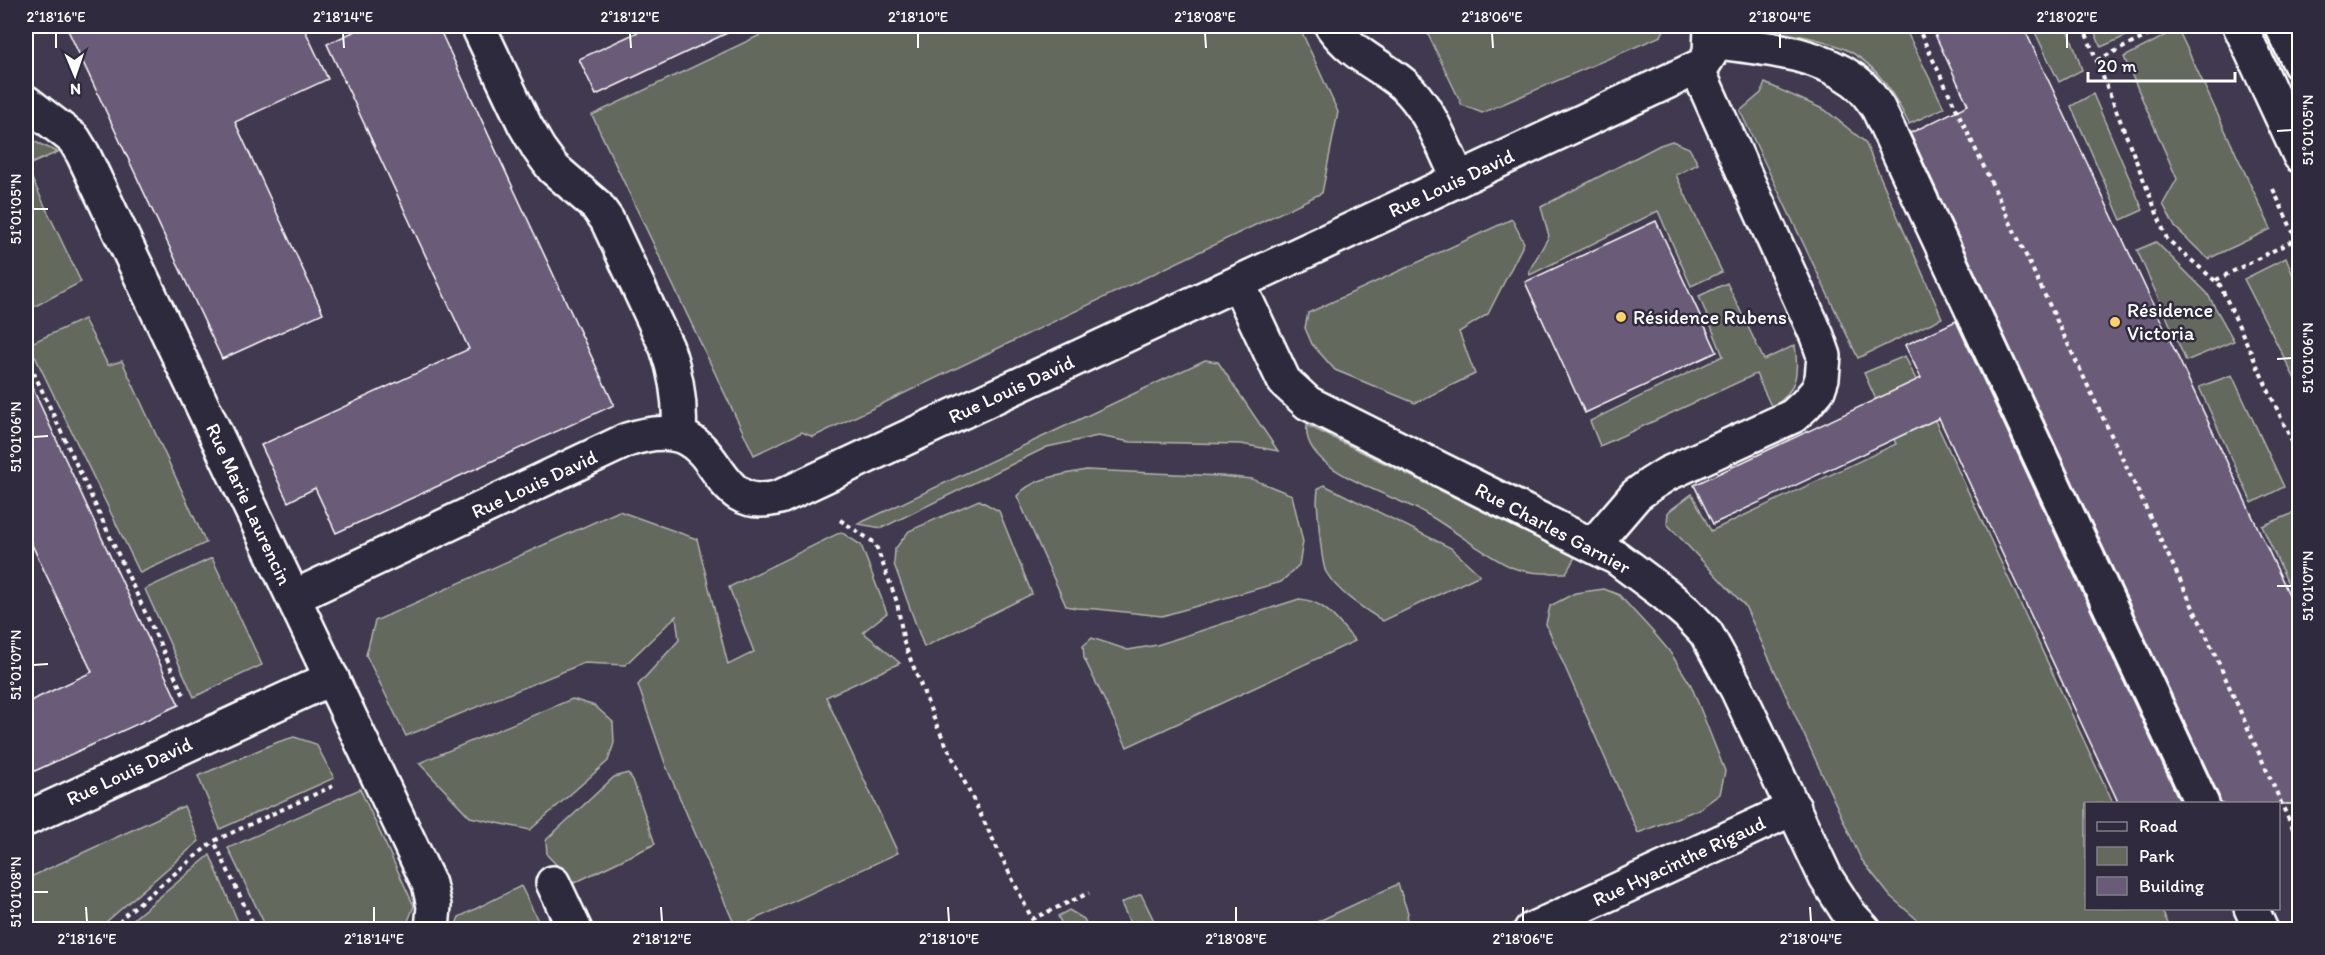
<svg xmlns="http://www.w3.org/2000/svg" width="2325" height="955" font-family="Itim,sans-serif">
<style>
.green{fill:#64695c;stroke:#b2b4ae;stroke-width:1.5}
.building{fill:#6a5c78;stroke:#fff;stroke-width:1.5}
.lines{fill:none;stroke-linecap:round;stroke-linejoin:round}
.minor-casing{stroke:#fff;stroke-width:38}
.path{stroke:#fff;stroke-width:4;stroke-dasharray:4.5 4.5;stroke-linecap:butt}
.minor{stroke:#2f2a3d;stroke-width:33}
.ticks{fill:none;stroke:#fff;stroke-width:2}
.poi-dot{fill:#ffd166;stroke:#2f2a3d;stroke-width:2}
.labels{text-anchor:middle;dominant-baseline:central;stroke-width:5;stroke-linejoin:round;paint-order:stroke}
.street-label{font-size:20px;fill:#fff;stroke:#2f2a3d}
.poi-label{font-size:20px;fill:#fff;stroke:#2f2a3d;text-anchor:start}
.neatline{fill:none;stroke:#fff;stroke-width:2}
.ticks-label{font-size:15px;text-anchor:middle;fill:#fff}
</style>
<rect width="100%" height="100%" fill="#41394f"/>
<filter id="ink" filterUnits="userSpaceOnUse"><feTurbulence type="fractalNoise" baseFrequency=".0167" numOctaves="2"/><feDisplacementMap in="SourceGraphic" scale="12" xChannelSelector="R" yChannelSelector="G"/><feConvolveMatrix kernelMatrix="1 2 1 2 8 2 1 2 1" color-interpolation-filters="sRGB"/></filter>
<g filter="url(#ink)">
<!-- green -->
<g class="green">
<polygon points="779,26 1299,26 1338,112 1322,193 813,437 802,432 754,455 592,115"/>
<polygon points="1424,26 1666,26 1661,36 1482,113 1462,105"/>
<path d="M 1764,26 L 1904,26 L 1944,108 L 1909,124 C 1871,47 1844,43 1764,29 Z"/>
<polygon points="2032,26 2067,26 2082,70 2059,82"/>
<polygon points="2092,26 2149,26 2101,47"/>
<polygon points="2178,29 2271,229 2208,259 2175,227 2163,204 2177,179 2124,57"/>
<polygon points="1765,83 1825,110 1865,142 1942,318 1858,358 1740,111 1761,93"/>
<polygon points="2093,94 2143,210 2121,220 2071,106"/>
<polygon points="26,138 58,152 26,166 81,282 26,311"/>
<polygon points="1672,141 1689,148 1698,164 1676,175 1722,272 1691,286 1658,211 1530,275 1529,271 1549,236 1541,207 1660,145"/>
<polygon points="1512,219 1524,243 1488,314 1459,332 1475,374 1415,403 1335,370 1312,344 1305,328 1308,313"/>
<polygon points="2156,242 2207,293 2234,341 2186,361 2137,250"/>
<polygon points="2286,258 2299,290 2299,387 2244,279"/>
<path d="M 1727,283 L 1764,360 L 1795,345 C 1799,374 1797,391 1772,408 L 1756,374 L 1600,446 L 1590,421 L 1723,356 L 1699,296 Z"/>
<polygon points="84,319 108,365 122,361 206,543 140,573 29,344"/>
<polygon points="1905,356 2113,803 2086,804 2086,908 2161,909 2171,929 1928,929 1890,896 1861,859 1745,606 1667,524 1668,512 1692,494 1711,531 1896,444 1864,373"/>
<polygon points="1205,360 1218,362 1278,451 1241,444 1131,442 1098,436 1047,447 882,528 858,524"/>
<polygon points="2232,375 2284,487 2252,503 2199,387"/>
<path d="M 1307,425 L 1575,557 L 1566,573 C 1548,573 1528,574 1511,567 C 1481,553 1455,530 1425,513 C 1394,495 1300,471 1307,425 Z"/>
<path d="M 1086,470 L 1221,476 L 1252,479 L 1292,495 L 1303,542 L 1299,565 L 1281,582 L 1162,616 L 1097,609 L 1076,608 L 1066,606 L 1017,496 C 1033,477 1063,475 1086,470 Z"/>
<path d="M 1324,485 L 1451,548 L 1480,575 L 1383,621 C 1363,608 1338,593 1326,572 C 1321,563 1318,514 1317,501 L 1318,489 Z"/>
<polygon points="979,500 999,511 1032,594 924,647 894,564 895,549 909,531"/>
<polygon points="619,511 697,539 728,665 754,652 729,587 841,532 861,545 887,613 863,632 900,663 826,697 898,853 736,928 666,766 638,685 679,640 676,616 625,665 584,663 406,736 366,655 375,621"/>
<polygon points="2299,511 2299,608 2262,526"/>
<polygon points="212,558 262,665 194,697 145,589"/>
<polygon points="1604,589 1619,595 1654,633 1670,652 1691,685 1725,771 1720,794 1699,809 1638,833 1546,624 1550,606 1575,593"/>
<path d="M 1299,599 C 1325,600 1339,623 1355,641 L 1127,747 L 1084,658 L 1083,646 L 1092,638 L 1128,650 L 1157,645 Z"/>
<polygon points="572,699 595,706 613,722 614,743 608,761 530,830 470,817 419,763"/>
<polygon points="294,737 316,744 334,778 220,829 198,776 278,742"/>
<polygon points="628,773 633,780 655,844 574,883 547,855 546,840 614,777"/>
<polygon points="360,789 414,906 405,929 267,929 228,848"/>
<polygon points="184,806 199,841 98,929 26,929 26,879"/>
<polygon points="210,855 241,929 124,929 125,926"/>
<polygon points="1398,884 1408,913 1404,929 1302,929"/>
<polygon points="521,886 542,929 454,929 459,917"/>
<polygon points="1141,894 1158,929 1133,929 1121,903"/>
<polygon points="1069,910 1084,919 1089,929 1064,929 1058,916"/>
</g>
<!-- building -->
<g class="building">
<polygon points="66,26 303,26 328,79 235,122 323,313 222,359"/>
<polygon points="366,26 438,26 614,405 336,533 315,488 288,502 261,445 469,349 327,44"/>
<polygon points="651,26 742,26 596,95 579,59"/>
<polygon points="1931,26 2023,26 2300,618 2300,804 2220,804 2219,796 1910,133 1968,105"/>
<polygon points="1656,221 1717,352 1585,413 1525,282"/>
<polygon points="1956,321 2181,804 2119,804 1939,418 1713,524 1694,485 1921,378 1905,345"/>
<polygon points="26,374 179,705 26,775 26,703 92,672 26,532"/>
</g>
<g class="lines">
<defs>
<g id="minor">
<path d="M 478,26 L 525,125 L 539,149 L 553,168 L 597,206 L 607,220 L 667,348 C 677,377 681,403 679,434"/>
<path d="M 1332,26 C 1353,55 1376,62 1403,84 C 1430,107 1443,148 1459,179"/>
<polyline points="2240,26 2300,156"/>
<polyline points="2282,26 2300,64"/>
<path d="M 1711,41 C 1759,48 1812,50 1854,80 C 1864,87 1871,98 1878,108 L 2202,804"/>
<polyline points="26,102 74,139 83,154 429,884 434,906 432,930"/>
<polyline points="1238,283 1284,381 1308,403 1617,558 1665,594 1687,613 1706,633 1737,689 1826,878 1850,915 1864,930"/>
<polyline points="1593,545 1636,495 1651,484 1667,474 1793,416 1805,405 1818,390 1822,378 1824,356 1817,336 1697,68"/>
<path d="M 294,597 L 627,440 C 732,405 700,520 780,497 L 1703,65 L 1710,54 L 1711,26"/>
<polyline points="26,819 332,678"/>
<polyline points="553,883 575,930"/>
<polyline points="2251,908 2261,930"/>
<polyline points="1531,930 1794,808"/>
</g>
</defs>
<!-- minor casing -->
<use href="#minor" class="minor-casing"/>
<!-- path -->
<g class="path">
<polyline points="1917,26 2208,639 2300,845"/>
<polyline points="2083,26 2167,239 2220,285 2300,459"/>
<polyline points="2097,60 2168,26"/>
<polyline points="2273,189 2300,247"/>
<polyline points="2216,280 2300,237"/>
<polyline points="26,356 185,698"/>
<polyline points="840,520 875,543 897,602 904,643 937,726 1032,919 1089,893"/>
<polyline points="114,930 126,914 214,841"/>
<polyline points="256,930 214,841 335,785"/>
</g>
<!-- minor -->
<use href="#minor" class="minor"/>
</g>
</g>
<!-- ticks -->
<path class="ticks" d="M 56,33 L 56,48M 343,33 L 344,48M 630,33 L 631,48M 918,33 L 918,48M 1205,33 L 1206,48M 1492,33 L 1493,48M 1780,33 L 1780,48M 2067,33 L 2067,48M 2277,131 L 2292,130M 33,209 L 48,209M 2277,359 L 2292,358M 33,437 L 48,436M 2277,586 L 2292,586M 33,665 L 48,664M 33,892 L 48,892M 86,907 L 87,922M 374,907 L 374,922M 661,907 L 662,922M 948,907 L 949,922M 1236,907 L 1236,922M 1523,907 L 1523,922M 1810,907 L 1811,922"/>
<!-- markers -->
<g class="poi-dot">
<circle cx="1621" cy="317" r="6"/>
<circle cx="2115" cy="322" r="6"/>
</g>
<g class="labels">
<!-- street labels -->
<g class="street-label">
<text transform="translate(1451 183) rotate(-25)">Rue Louis David</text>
<text transform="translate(1011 389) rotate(-25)">Rue Louis David</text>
<text transform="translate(534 484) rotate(-25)">Rue Louis David</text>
<text transform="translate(249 504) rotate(65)">Rue Marie Laurencin</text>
<text transform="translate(1553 528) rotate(28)">Rue Charles Garnier</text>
<text transform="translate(129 771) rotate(-25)">Rue Louis David</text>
<text transform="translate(1679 861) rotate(-25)">Rue Hyacinthe Rigaud</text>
</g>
<!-- poi labels -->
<g class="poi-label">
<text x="2127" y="310">Résidence<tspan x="2127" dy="23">Victoria</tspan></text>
<text x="1633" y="317">Résidence Rubens</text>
</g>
</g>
<!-- margin -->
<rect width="2325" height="955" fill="none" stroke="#2f2a3d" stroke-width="66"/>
<!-- legend -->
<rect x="2085" y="802" width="195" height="108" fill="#2f2a3d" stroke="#827f8b" stroke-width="1.5"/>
<rect x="2097" y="822" width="30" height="9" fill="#2f2a3d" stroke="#827f8b" stroke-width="1.5"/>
<text x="2139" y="832" font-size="18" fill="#ffffff">Road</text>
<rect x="2097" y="847" width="30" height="18" fill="#64695c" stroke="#827f8b" stroke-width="1.5"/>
<text x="2139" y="862" font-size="18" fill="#ffffff">Park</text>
<rect x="2097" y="877" width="30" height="18" fill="#6a5c78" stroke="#827f8b" stroke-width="1.5"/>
<text x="2139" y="892" font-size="18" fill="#ffffff">Building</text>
<!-- north arrow -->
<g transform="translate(75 75) rotate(178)" stroke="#2f2a3d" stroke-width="4.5" paint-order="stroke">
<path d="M0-4.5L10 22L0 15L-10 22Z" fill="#ffffff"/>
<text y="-9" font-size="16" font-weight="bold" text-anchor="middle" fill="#ffffff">N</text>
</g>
<!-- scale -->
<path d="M2088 72v9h147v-9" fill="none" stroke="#ffffff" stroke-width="3"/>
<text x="2097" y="72" font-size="18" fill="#ffffff" stroke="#2f2a3d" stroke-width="4.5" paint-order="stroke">20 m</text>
<rect x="33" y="33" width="2259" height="889" class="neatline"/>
<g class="ticks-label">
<text x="56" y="22">2°18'16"E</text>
<text x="343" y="22">2°18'14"E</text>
<text x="630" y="22">2°18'12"E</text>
<text x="918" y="22">2°18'10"E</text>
<text x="1205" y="22">2°18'08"E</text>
<text x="1492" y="22">2°18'06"E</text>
<text x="1780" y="22">2°18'04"E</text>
<text x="2067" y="22">2°18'02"E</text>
<text transform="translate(2308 130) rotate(-90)" y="5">51°01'05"N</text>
<text transform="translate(16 209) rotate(-90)" y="5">51°01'05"N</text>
<text transform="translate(2308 358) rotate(-90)" y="5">51°01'06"N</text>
<text transform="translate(16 437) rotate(-90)" y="5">51°01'06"N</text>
<text transform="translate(2308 586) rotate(-90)" y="5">51°01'07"N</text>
<text transform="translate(16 665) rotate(-90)" y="5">51°01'07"N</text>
<text transform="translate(16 892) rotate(-90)" y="5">51°01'08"N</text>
<text x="87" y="944">2°18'16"E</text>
<text x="374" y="944">2°18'14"E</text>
<text x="662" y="944">2°18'12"E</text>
<text x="949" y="944">2°18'10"E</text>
<text x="1236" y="944">2°18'08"E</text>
<text x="1523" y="944">2°18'06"E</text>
<text x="1811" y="944">2°18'04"E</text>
</g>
</svg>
